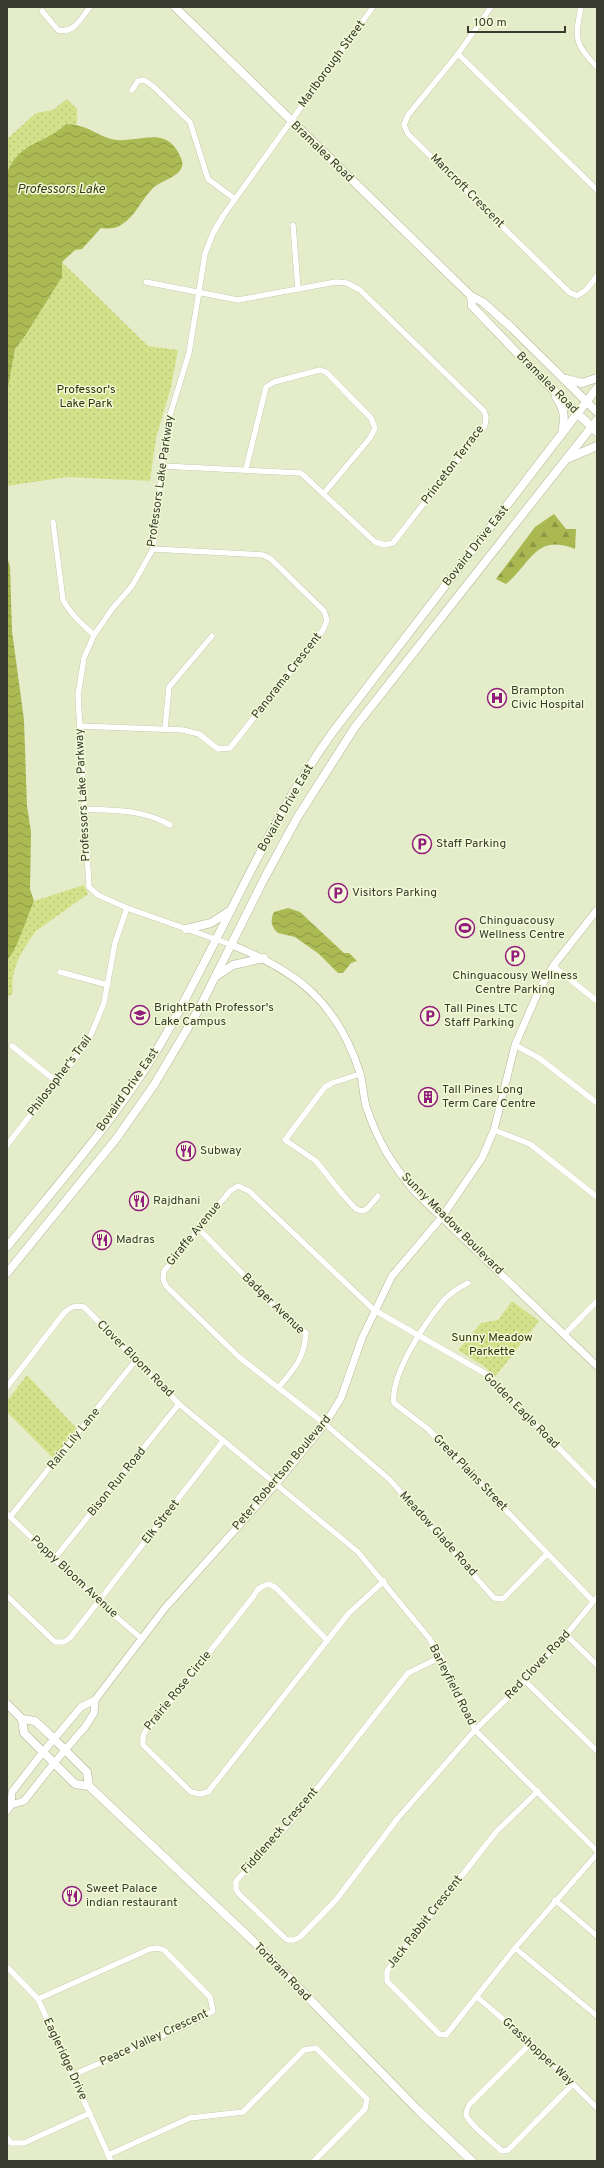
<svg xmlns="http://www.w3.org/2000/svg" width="604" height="2168" font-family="Overpass,sans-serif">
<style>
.green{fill:url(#green-dots)}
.forest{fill:url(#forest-firs)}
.water{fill:url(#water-waves)}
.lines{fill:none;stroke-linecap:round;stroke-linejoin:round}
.minor-casing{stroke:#b0b795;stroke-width:6}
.tertiary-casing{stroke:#b0b795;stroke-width:8}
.secondary-casing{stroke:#b0b795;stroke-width:9}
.minor{stroke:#fff;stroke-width:5.5}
.tertiary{stroke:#fff;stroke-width:7}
.secondary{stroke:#fff;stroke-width:8}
.labels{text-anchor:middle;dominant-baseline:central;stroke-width:3;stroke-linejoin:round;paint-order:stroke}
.street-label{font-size:12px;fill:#383b2d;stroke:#f2fad7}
.park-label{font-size:12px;fill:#2d3306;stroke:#f2fad7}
.poi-label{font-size:12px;fill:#383b2d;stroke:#f2fad7;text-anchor:start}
.water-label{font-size:13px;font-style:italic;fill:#353b10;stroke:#f2fad7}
</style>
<defs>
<pattern id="green-dots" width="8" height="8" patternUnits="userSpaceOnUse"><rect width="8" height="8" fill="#d3e28a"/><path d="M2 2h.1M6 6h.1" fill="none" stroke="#b6c377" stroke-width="1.8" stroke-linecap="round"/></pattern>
<pattern id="forest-firs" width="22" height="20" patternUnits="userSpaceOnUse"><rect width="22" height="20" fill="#a9b851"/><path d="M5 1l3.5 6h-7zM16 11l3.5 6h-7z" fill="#8b9744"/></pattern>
<pattern id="water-waves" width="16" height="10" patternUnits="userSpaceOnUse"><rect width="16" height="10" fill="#abba53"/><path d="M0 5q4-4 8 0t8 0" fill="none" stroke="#8c9845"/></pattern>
</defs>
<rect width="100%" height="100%" fill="#e5ecca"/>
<!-- green -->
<g class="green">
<path d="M 67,99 L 77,109 L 77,124 L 66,124 C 49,140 16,152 7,172 L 7,139 L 36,113 L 53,110 Z"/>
<polygon points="62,262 148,346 178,350 171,387 156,438 150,481 67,477 7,486 7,393 15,349 25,336 62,277"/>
<path d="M 84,885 L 88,894 L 36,931 C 22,950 10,969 13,993 L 7,998 L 7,960 L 21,935 L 25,920 L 34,901 Z"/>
<polygon points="512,1301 539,1321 495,1377 485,1367 458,1350 481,1323 498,1320"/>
<polygon points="27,1375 78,1430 54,1459 7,1412 7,1401"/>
</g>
<!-- forest -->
<path class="forest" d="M 554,514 L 566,529 L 576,529 L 575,549 C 535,533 531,564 506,584 L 496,579 L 535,527 Z"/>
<!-- water -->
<g class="water">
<path d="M 66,124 C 88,124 99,138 117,140 C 142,142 167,125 181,158 C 189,175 161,180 153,188 C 141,200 135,217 121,225 C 115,229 108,229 101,228 L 82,249 L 75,250 L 62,262 L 62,277 L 25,336 L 15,349 L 7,393 L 7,172 C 22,140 44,145 66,124 Z"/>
<path d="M 7,556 L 10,567 L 12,631 L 24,720 L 27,806 L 31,832 L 30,889 L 34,901 C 28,914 16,953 7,960 Z"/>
<path d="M 288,908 L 300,912 L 344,953 L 349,953 L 357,961 L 351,963 L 343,973 L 338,973 L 319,954 L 295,937 L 278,933 C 271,927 270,920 274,912 Z"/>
</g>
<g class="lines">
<defs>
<g id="minor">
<polyline points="491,7 458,54 408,115 404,125 408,134 569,292 577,296 586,290 597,276"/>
<path d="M 581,7 C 575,38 574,44 597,67"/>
<path d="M 42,11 L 58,30 C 74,34 81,18 90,7"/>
<polyline points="458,54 597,190"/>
<polyline points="132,90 138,81 144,80 153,86 190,122 208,179 235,199"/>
<polyline points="293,225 298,289"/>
<polyline points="146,282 238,300 336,282 347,283 360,290 484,411 486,417 485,425 393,543 385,545 375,542 301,473 162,466"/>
<polyline points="246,469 266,387 274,382 320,370 326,372 371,418 375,428 370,438 324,493"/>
<path d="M 53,522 L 63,600 C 71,615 82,624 94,635"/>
<polyline points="80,726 183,730 199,734 218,749 230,748 323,630 327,620 324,611 271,559 263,555 153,549"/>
<polyline points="165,728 169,687 212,636"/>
<path d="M 85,809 C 116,811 142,809 170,825"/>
<polyline points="232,945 127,908 98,895 89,887 78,695 84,658 94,635 112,609 132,586 153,549 158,512 163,451 170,415 189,353 205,254 213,233 223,216 373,7"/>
<polyline points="553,966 597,1001"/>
<polyline points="60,972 108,985"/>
<polyline points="515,1045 539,1058 597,1103"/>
<polyline points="12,1046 57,1082"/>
<polyline points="360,1074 332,1083 325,1087 285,1140 316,1161 343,1195 356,1209 362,1211 367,1209 378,1196"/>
<polyline points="494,1130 530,1144 597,1197"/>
<polyline points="7,1145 88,1042 104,1003 115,943 127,908"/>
<path d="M 198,1228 L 275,1307 L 306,1333 C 304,1359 295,1368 278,1388"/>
<path d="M 468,1283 C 458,1288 450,1293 443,1301 C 425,1323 390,1375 394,1403 L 428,1429 L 593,1601"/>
<polyline points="565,1334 597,1301"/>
<path d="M 7,1387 L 64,1313 C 70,1307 75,1305 84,1307 L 179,1404 L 358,1552 L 429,1638 L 441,1657 L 475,1730 L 597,1851"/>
<polyline points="7,1514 99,1602 142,1639"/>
<polyline points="10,1517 136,1360"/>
<polyline points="547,1554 503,1599 494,1598 390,1480 325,1424 239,1357 166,1286 163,1279 164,1271 230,1191 238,1186 249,1191 374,1310 486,1374 597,1487"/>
<polyline points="54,1559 179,1404"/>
<polyline points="7,1596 55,1642 64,1642 70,1638 223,1441"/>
<polyline points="566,1635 597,1665"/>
<path d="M 327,1640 L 276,1588 L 269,1584 C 261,1586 257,1589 253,1597 L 154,1722 C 145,1730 142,1733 143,1745 L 191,1792 L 200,1794 L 208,1792 L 349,1613 L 384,1581"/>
<polyline points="441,1657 408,1673 290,1823 236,1881 236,1889 239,1894 287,1940 294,1940 300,1937 336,1900 398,1818 475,1730 525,1681 566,1635 597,1597"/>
<polyline points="525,1681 597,1751"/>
<polyline points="538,1791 496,1832 387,1971 387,1981 439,2034 446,2035 515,1948 597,1854"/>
<polyline points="555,1900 597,1936"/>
<polyline points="515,1948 597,2016"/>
<polyline points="7,1967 38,1999 111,2161"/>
<polyline points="477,1997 531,2043 597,2108"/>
<polyline points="38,1999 150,1949 158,1948 164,1950 210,1997 213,2011 200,2019 73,2075"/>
<path d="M 531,2043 L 469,2105 C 468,2108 466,2111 466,2114 C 467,2123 495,2144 502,2151 L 508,2150 L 573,2084"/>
<polyline points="7,2138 11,2143 24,2143 90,2113"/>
<polyline points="108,2155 190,2118 243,2112 304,2050 316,2048 367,2099 365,2109 314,2161"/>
</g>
<g id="tertiary">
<path d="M 232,945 C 298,972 337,1002 360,1073 C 363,1083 363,1095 366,1106 C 378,1142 391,1163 415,1192 L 597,1366"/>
<polyline points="11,1805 24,1801 54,1763 85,1727 94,1713 95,1700"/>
<polyline points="7,1811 11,1805 12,1792 43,1752 81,1707 95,1700 165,1608 276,1484 325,1424 341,1398 362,1338 392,1276 442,1217 482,1158 494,1130 515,1045 540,988 553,966 597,910"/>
</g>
<g id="secondary">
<polyline points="175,7 471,296 483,302 513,329 597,412"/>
<polyline points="471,296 472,306 546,383 597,432"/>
<polyline points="566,379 582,383 597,378"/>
<path d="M 556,397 C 565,409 565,419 562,433"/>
<polyline points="569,458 597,446"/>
<polyline points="186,929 211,923 231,910"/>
<polyline points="215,977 233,965 264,958"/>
<path d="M 7,1247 C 62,1179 122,1112 165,1036 C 204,968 236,896 274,827 C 291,794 311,763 332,733 L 597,388"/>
<polyline points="7,1273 116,1139 154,1085 199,1009 265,877 297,818 355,727 597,420"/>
<polyline points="7,1704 22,1719 24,1733 75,1784 89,1786 250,1938 417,2109 472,2161"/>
<polyline points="22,1719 35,1721 49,1734 87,1772 89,1786"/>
</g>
</defs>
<!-- minor casing -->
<use href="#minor" class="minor-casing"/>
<!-- tertiary casing -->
<use href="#tertiary" class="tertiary-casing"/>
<!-- secondary casing -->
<use href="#secondary" class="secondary-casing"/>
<!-- minor -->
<use href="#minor" class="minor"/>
<!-- tertiary -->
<use href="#tertiary" class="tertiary"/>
<!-- secondary -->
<use href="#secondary" class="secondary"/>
</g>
<!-- icons -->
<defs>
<symbol id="hospital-ring" viewBox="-11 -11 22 22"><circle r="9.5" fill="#f2fad7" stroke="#911c7b" stroke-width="1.5"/><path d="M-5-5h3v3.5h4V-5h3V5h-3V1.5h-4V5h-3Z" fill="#911c7b"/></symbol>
<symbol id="parking-ring" viewBox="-11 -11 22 22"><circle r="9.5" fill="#f2fad7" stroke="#911c7b" stroke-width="1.5"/><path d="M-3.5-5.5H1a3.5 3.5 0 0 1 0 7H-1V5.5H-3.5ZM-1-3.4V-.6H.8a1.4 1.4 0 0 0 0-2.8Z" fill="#911c7b"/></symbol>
<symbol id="stadium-ring" viewBox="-11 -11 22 22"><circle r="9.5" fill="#f2fad7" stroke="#911c7b" stroke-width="1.5"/><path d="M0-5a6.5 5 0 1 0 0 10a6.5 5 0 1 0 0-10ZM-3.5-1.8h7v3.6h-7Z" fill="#911c7b"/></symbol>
<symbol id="school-ring" viewBox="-11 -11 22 22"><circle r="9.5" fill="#f2fad7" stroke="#911c7b" stroke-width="1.5"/><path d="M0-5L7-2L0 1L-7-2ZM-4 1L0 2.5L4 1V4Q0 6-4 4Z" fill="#911c7b"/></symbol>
<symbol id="building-ring" viewBox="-11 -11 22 22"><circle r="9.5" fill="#f2fad7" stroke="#911c7b" stroke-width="1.5"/><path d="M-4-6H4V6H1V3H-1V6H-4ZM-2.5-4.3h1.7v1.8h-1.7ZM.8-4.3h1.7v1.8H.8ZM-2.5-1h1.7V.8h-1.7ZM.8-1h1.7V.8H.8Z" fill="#911c7b"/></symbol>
<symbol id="restaurant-ring" viewBox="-11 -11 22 22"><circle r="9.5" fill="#f2fad7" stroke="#911c7b" stroke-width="1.5"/><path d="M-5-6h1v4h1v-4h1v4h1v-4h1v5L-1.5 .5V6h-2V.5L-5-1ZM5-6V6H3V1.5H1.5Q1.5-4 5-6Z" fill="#911c7b"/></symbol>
</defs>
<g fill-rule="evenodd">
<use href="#hospital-ring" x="486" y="687" width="22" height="22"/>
<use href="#parking-ring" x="411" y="833" width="22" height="22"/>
<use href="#parking-ring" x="327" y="882" width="22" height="22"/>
<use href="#stadium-ring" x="454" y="917" width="22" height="22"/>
<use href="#parking-ring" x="504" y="945" width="22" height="22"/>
<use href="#school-ring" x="129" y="1004" width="22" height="22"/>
<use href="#parking-ring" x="419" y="1005" width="22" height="22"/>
<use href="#building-ring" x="417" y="1086" width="22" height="22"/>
<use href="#restaurant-ring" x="175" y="1140" width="22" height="22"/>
<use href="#restaurant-ring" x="128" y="1190" width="22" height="22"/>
<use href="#restaurant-ring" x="91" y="1229" width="22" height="22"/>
<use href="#restaurant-ring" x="61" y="1885" width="22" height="22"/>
</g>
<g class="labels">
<!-- street labels -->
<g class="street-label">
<text transform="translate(332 64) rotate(-54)">Marlborough Street</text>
<text transform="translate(322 152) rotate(44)">Bramalea Road</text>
<text transform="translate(467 191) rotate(45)">Mancroft Crescent</text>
<text transform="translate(547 383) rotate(45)">Bramalea Road</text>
<text transform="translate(453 465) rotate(-53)">Princeton Terrace</text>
<text transform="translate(161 481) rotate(-82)">Professors Lake Parkway</text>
<text transform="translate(476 546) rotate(-52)">Bovaird Drive East</text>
<text transform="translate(287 676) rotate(-52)">Panorama Crescent</text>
<text transform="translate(83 795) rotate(-93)">Professors Lake Parkway</text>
<text transform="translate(286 808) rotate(-60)">Bovaird Drive East</text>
<text transform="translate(60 1076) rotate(-53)">Philosopher's Trail</text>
<text transform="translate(128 1090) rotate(-55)">Bovaird Drive East</text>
<text transform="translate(452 1224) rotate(45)">Sunny Meadow Boulevard</text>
<text transform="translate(194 1234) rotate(-51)">Giraffe Avenue</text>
<text transform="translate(273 1304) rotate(44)">Badger Avenue</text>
<text transform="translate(135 1359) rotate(45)">Clover Bloom Road</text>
<text transform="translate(521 1411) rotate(45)">Golden Eagle Road</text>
<text transform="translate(74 1439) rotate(-51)">Rain Lily Lane</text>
<text transform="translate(282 1473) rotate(-50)">Peter Robertson Boulevard</text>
<text transform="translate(470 1473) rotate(46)">Great Plains Street</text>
<text transform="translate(117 1482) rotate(-51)">Bison Run Road</text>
<text transform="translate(161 1522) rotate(-52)">Elk Street</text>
<text transform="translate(438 1534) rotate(48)">Meadow Glade Road</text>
<text transform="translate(74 1577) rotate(43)">Poppy Bloom Avenue</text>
<text transform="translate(538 1665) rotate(-47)">Red Clover Road</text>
<text transform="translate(452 1685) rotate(63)">Barleyfield Road</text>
<text transform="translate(178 1691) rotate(-51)">Prairie Rose Circle</text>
<text transform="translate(280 1831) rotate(-49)">Fiddleneck Crescent</text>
<text transform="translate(425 1922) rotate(-52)">Jack Rabbit Crescent</text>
<text transform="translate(282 1972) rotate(46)">Torbram Road</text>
<text transform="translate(154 2038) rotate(-25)">Peace Valley Crescent</text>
<text transform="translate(538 2052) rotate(43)">Grasshopper Way</text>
<text transform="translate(65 2059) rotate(65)">Eagleridge Drive</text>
</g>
<!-- park labels -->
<g class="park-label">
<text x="86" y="390">Professor's<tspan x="86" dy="14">Lake Park</tspan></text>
<text x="492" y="1338">Sunny Meadow<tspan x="492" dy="14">Parkette</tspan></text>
</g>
<!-- poi labels -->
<g class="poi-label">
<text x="511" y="691">Brampton<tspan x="511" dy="14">Civic Hospital</tspan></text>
<text x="436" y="844">Staff Parking</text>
<text x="352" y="893">Visitors Parking</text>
<text x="479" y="921">Chinguacousy<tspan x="479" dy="14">Wellness Centre</tspan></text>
<text x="515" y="976" text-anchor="middle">Chinguacousy Wellness<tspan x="515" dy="14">Centre Parking</tspan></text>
<text x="154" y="1008">BrightPath Professor's<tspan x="154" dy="14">Lake Campus</tspan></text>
<text x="444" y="1009">Tall Pines LTC<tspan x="444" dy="14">Staff Parking</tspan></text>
<text x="442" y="1090">Tall Pines Long<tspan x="442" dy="14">Term Care Centre</tspan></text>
<text x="200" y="1151">Subway</text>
<text x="153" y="1201">Rajdhani</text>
<text x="116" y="1240">Madras</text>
<text x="86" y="1889">Sweet Palace<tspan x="86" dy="14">indian restaurant</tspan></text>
</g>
<!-- water labels -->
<g class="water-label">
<text x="61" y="190">Professors Lake</text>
</g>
</g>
<!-- border -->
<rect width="604" height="2168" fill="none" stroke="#383b2d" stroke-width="16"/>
<!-- scale -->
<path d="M468 26v6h97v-6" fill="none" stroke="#383b2d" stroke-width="2"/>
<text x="474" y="26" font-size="12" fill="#383b2d" stroke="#f2fad7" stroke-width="3" paint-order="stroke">100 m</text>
</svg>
